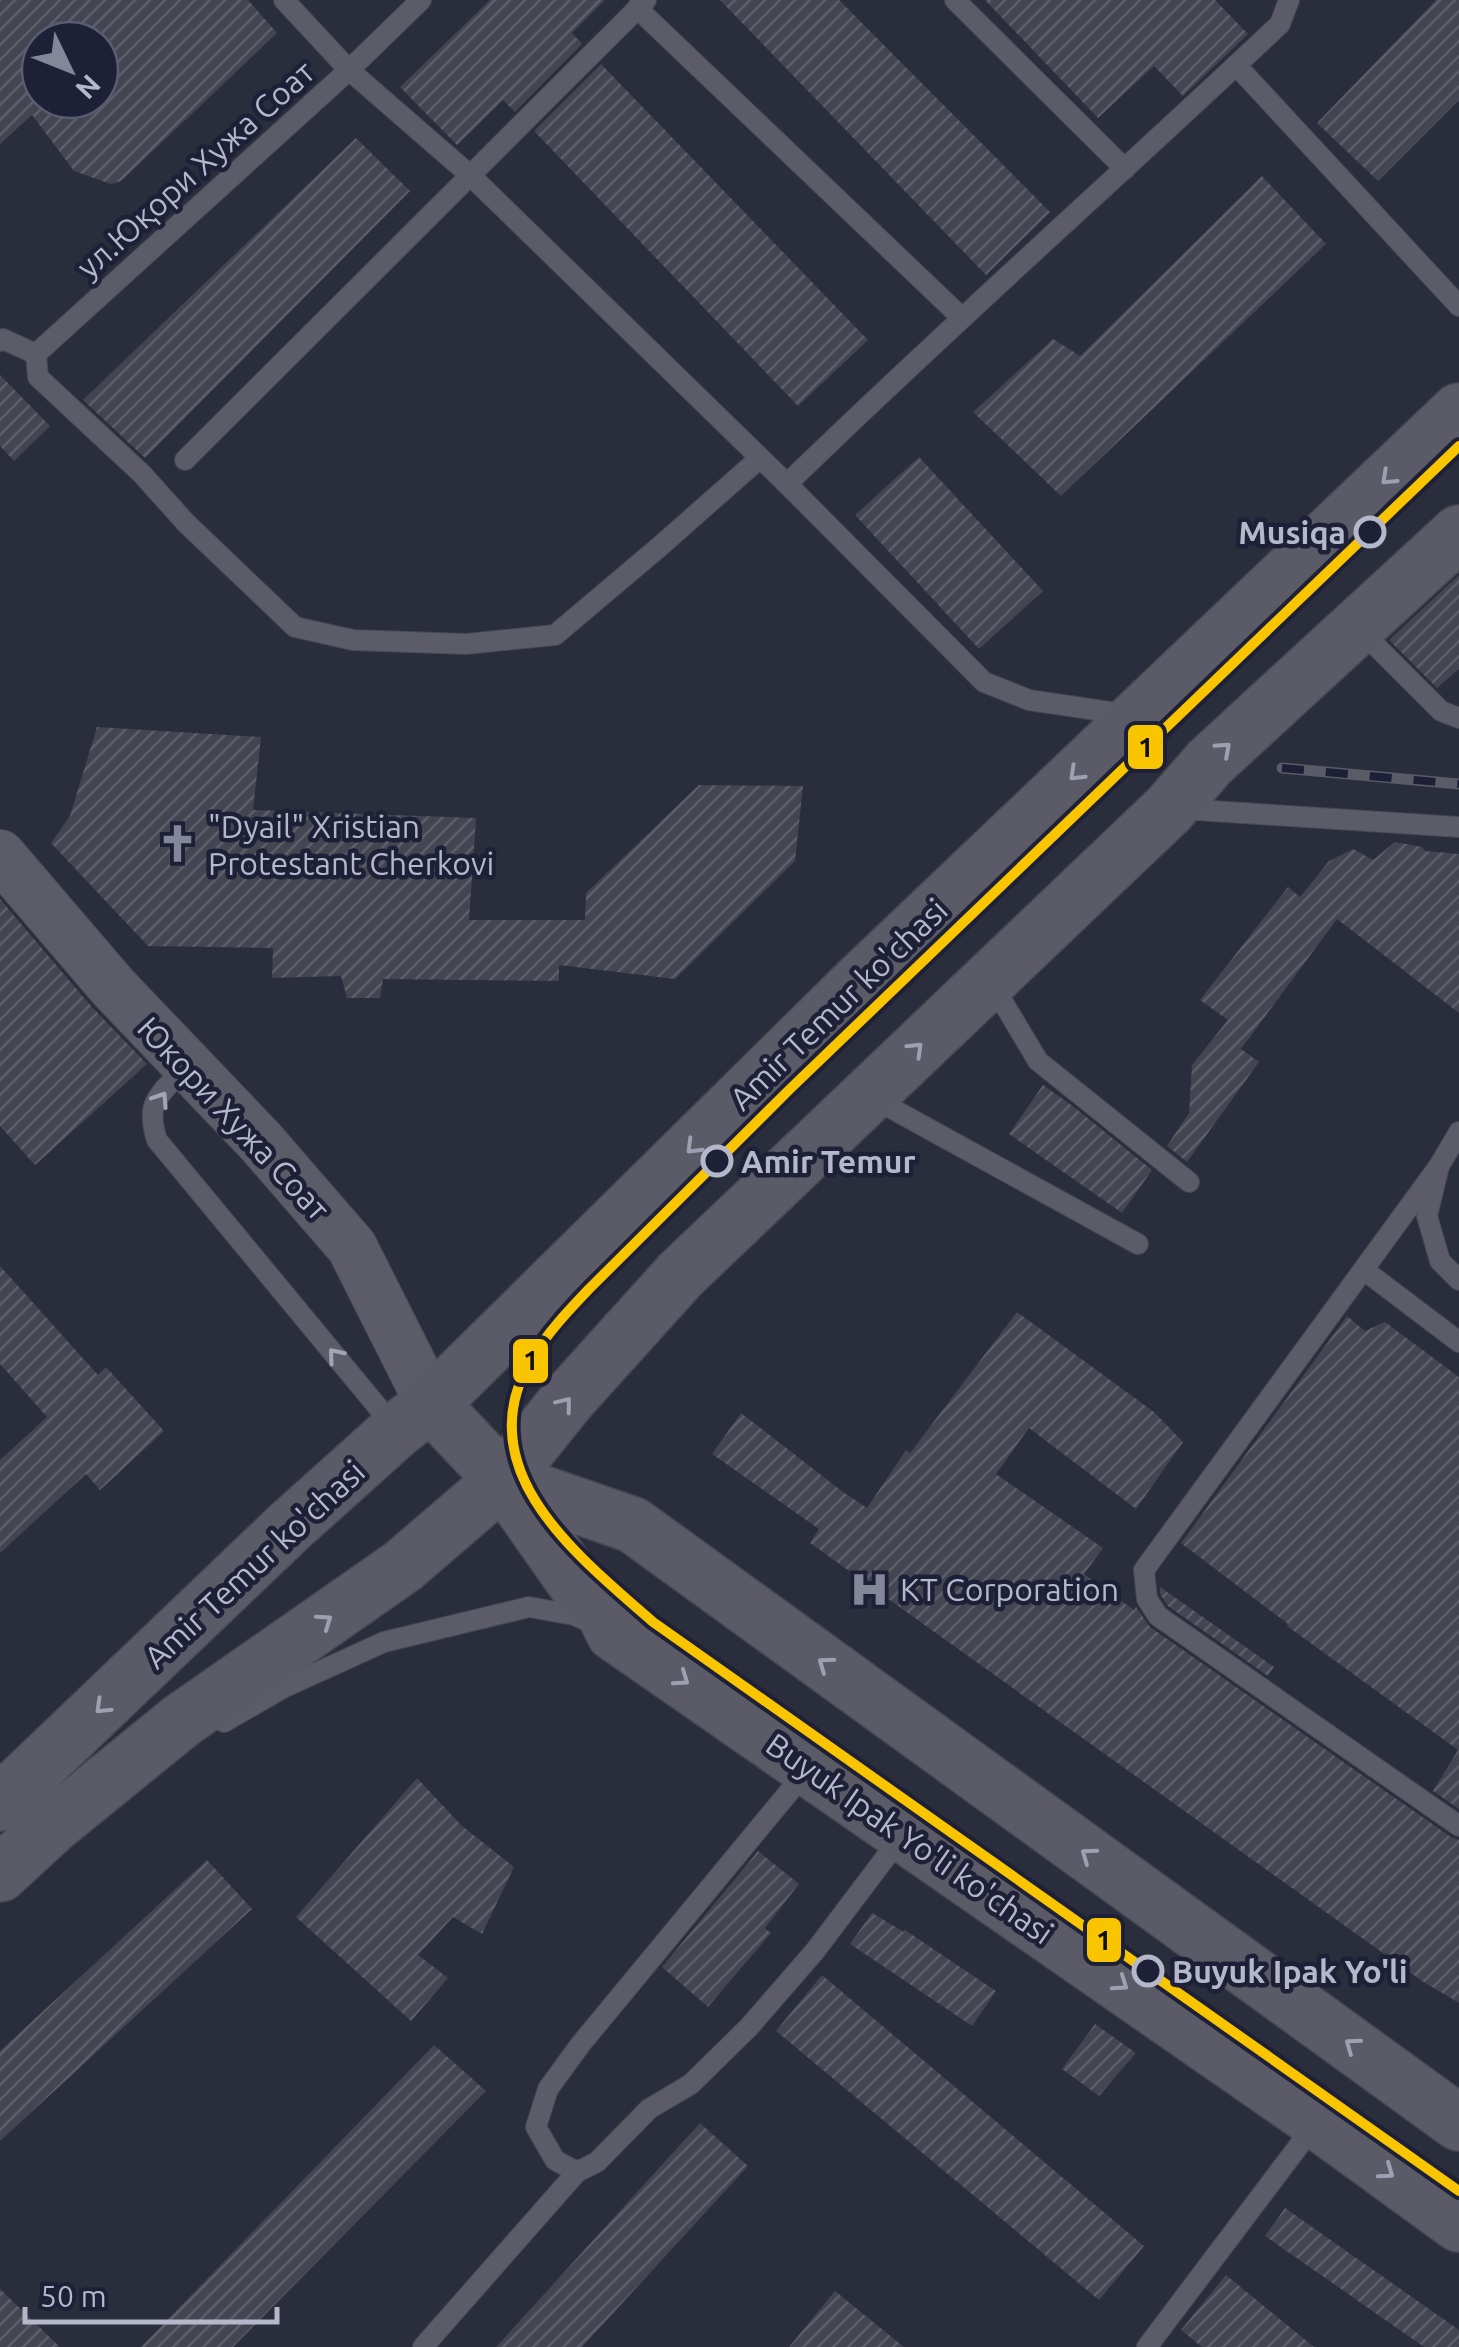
<svg xmlns="http://www.w3.org/2000/svg" width="1459" height="2347" font-family="Ubuntu,sans-serif">
<style>
.building{fill:url(#building-hatch);fill-rule:evenodd}
.lines{fill:none;stroke-linecap:round;stroke-linejoin:round}
.service-casing{stroke:#454751;stroke-width:22}
.tertiary-casing{stroke:#454751;stroke-width:52}
.secondary-casing{stroke:#454751;stroke-width:58}
.service{stroke:#5b5c68;stroke-width:20}
.tertiary{stroke:#5b5c68;stroke-width:50}
.secondary{stroke:#5a5b66;stroke-width:55}
.rail-casing{stroke:#595b66;stroke-width:11}
.rail{stroke:#1d2036;stroke-width:8;stroke-dasharray:22;stroke-linecap:butt}
.tram-1-casing{stroke:#1d2036;stroke-width:18}
.tram-1{stroke:#f9c400;stroke-width:10}
.oneway{stroke:#9ea0b2}
.oneway2{stroke:#a3a5b7}
.stop-dot{fill:#1d2036;stroke:#b5b7cb;stroke-width:5}
.labels{text-anchor:middle;dominant-baseline:central;stroke-width:9;stroke-linejoin:round;paint-order:stroke}
.street-label{font-size:32px;fill:#b5b7cb;stroke:#1d2036}
.stop-label{font-size:32px;font-weight:bold;fill:#b5b7cb;stroke:#1d2036;text-anchor:start}
.poi-label{font-size:32px;fill:#b5b7cb;stroke:#1d2036;text-anchor:start}
.line-badge{stroke:#1d2036;stroke-width:4}
.pale-badge-label{font-size:28px;text-anchor:middle;font-weight:bold;fill:#111}
</style>
<defs>
<pattern id="building-hatch" width="6" height="6" patternUnits="userSpaceOnUse" patternTransform="scale(2.5)"><rect width="6" height="6" fill="#434551"/><path d="M-1 1l2-2M0 6l6-6M5 7l2-2" fill="none" stroke="#5c5e69"/></pattern>
</defs>
<rect width="100%" height="100%" fill="#2a2d3b"/>
<!-- building -->
<g class="building">
<path d="M 0,0 L 248,0 L 277,33 L 121,181 L 111,184 L 74,171 L 32,115 L 0,144 ZM 40,40 L 100,40 L 100,100 L 40,100 Z"/>
<polygon points="490,0 605,0 572,33 582,44 515,112 503,100 457,145 400,87"/>
<polygon points="720,0 839,0 1050,212 986,275"/>
<polygon points="985,0 1215,0 1248,34 1183,96 1154,66 1098,118"/>
<polygon points="1436,0 1459,0 1459,100 1378,181 1317,123"/>
<polygon points="601,64 868,340 798,406 534,131"/>
<polygon points="356,138 410,191 145,458 83,400"/>
<polygon points="1262,176 1326,244 1061,496 973,412 1053,339 1080,356"/>
<polygon points="0,375 50,426 14,461 0,446"/>
<polygon points="919,457 1043,591 979,649 855,515"/>
<polygon points="1459,575 1459,669 1437,688 1389,640"/>
<polygon points="97,727 261,737 253,810 476,818 469,920 585,920 586,893 699,785 803,786 795,861 675,979 559,965 559,981 383,979 380,998 347,998 341,976 272,978 273,948 148,946 51,843 70,816"/>
<polygon points="1395,842 1422,847 1425,851 1459,854 1459,1013 1337,919 1241,1049 1259,1062 1187,1162 1167,1146 1189,1113 1192,1065 1228,1020 1200,1000 1288,887 1300,897 1329,861 1353,849 1373,860"/>
<polygon points="0,899 91,1006 147,1064 35,1165 0,1126"/>
<polygon points="1043,1085 1074,1107 1152,1170 1122,1213 1009,1134"/>
<polygon points="0,1266 98,1375 106,1367 164,1431 100,1490 86,1474 0,1553 0,1460 47,1417 0,1364"/>
<polygon points="1017,1312 1154,1412 1183,1442 1136,1509 1029,1428 996,1474 1103,1548 1084,1574 1134,1610 1136,1607 1150,1627 1451,1837 1459,1840 1459,2003 1422,1981 810,1543 819,1529 712,1454 741,1413 843,1492 867,1508 906,1450 910,1453"/>
<polygon points="1347,1316 1365,1331 1385,1322 1459,1377 1459,1809 1433,1791 1458,1750 1287,1626 1288,1624 1181,1543"/>
<polygon points="1160,1587 1274,1667 1268,1676 1168,1606 1160,1594"/>
<polygon points="417,1778 462,1826 514,1867 482,1934 453,1917 418,1955 448,1978 411,2021 296,1917"/>
<polygon points="758,1851 799,1884 765,1928 771,1933 708,2007 662,1967"/>
<polygon points="207,1860 252,1909 0,2141 0,2051"/>
<polygon points="872,1913 904,1932 905,1930 996,1991 972,2026 850,1944"/>
<polygon points="822,1975 1144,2246 1099,2300 776,2031"/>
<polygon points="1095,2024 1136,2053 1099,2096 1062,2069"/>
<polygon points="434,2045 486,2091 233,2347 141,2347"/>
<polygon points="700,2123 748,2166 582,2347 496,2347"/>
<polygon points="1285,2208 1459,2330 1459,2347 1424,2347 1265,2236"/>
<polygon points="1226,2275 1314,2347 1202,2347 1181,2330"/>
<polygon points="0,2289 60,2347 0,2347"/>
<polygon points="835,2291 904,2347 789,2347"/>
</g>
<g class="lines">
<defs>
<g id="service">
<polyline points="284,0 349,70 471,176 787,484 984,682 1029,700 1130,715"/>
<polyline points="955,0 1125,169"/>
<polyline points="637,8 961,317"/>
<polyline points="1236,65 1459,306"/>
<polyline points="0,341 3,339 36,354"/>
<polyline points="36,354 38,377 142,474 186,523 295,627 353,640 466,644 555,635 658,548 760,458"/>
<polyline points="36,354 349,70 421,0"/>
<polyline points="185,460 646,0"/>
<path d="M 787,484 C 948,327 1117,178 1280,24 L 1289,0"/>
<polyline points="1360,630 1441,711 1459,718"/>
<polyline points="1181,809 1459,827"/>
<polyline points="992,984 1038,1061 1189,1182"/>
<path d="M 187,1066 C 161,1094 144,1100 157,1140 L 396,1429"/>
<polyline points="869,1096 1138,1244"/>
<polyline points="1459,1132 1439,1166 1427,1216 1440,1261 1459,1280"/>
<polyline points="1439,1166 1144,1570 1147,1599 1158,1616 1459,1826"/>
<polyline points="1364,1270 1459,1342"/>
<polyline points="224,1722 283,1688 384,1642 529,1607 574,1615 590,1622"/>
<polyline points="808,1769 580,2045 548,2089 536,2127 555,2160 577,2172 597,2162 649,2109 691,2084 749,2027 815,1951 901,1837"/>
<polyline points="423,2347 577,2172"/>
<polyline points="1147,2347 1316,2123"/>
</g>
<polyline id="tertiary" points="0,855 113,987 261,1142 352,1247 431,1404"/>
<g id="secondary">
<polyline points="431,1404 503,1480 579,1588 600,1604 614,1633 1317,2121 1459,2224"/>
<polyline points="503,1480 633,1525 1459,2123"/>
<polyline points="0,1803 289,1527 397,1430 431,1404 857,984 1459,411"/>
<polyline points="0,1874 52,1826 181,1721 403,1566 503,1480 569,1398 680,1275 1169,809 1210,762 1459,533"/>
</g>
</defs>
<!-- service casing -->
<use href="#service" class="service-casing"/>
<!-- tertiary casing -->
<use href="#tertiary" class="tertiary-casing"/>
<!-- secondary casing -->
<use href="#secondary" class="secondary-casing"/>
<!-- service -->
<use href="#service" class="service"/>
<!-- tertiary -->
<use href="#tertiary" class="tertiary"/>
<!-- secondary -->
<use href="#secondary" class="secondary"/>
<defs>
<polyline id="rail" points="1282,768 1459,784"/>
</defs>
<!-- rail casing -->
<use href="#rail" class="rail-casing"/>
<!-- rail -->
<use href="#rail" class="rail"/>
<defs>
<path id="tram-1" d="M 1459,446 L 791,1088 L 590,1288 C 569,1310 547,1333 531,1360 C 466,1470 579,1557 653,1622 L 1459,2191"/>
</defs>
<!-- tram-1 casing -->
<use href="#tram-1" class="tram-1-casing"/>
<!-- tram-1 -->
<use href="#tram-1" class="tram-1"/>
</g>
<!-- one-way arrows -->
<defs><path id="oneway-chevron" d="M-2-3.5L2.5 0L-2 3.5" fill="none" stroke-width="1.6" stroke-linecap="round" stroke-linejoin="round" transform="scale(2.5)"/></defs>
<g class="oneway">
<use href="#oneway-chevron" transform="translate(1388 478) rotate(137)"/>
<use href="#oneway-chevron" transform="translate(1224 749) rotate(-42)"/>
<use href="#oneway-chevron" transform="translate(1076 774) rotate(136)"/>
<use href="#oneway-chevron" transform="translate(916 1049) rotate(-44)"/>
<use href="#oneway-chevron" transform="translate(693 1147) rotate(135)"/>
<use href="#oneway-chevron" transform="translate(565 1404) rotate(-51)"/>
<use href="#oneway-chevron" transform="translate(325 1621) rotate(-35)"/>
<use href="#oneway-chevron" transform="translate(825 1664) rotate(-144)"/>
<use href="#oneway-chevron" transform="translate(682 1679) rotate(35)"/>
<use href="#oneway-chevron" transform="translate(102 1707) rotate(136)"/>
<use href="#oneway-chevron" transform="translate(1088 1855) rotate(-144)"/>
<use href="#oneway-chevron" transform="translate(1121 1984) rotate(35)"/>
<use href="#oneway-chevron" transform="translate(1352 2045) rotate(-144)"/>
<use href="#oneway-chevron" transform="translate(1387 2172) rotate(36)"/>
</g>
<g class="oneway2">
<use href="#oneway-chevron" transform="translate(161 1099) rotate(-57)"/>
<use href="#oneway-chevron" transform="translate(335 1355) rotate(-130)"/>
</g>
<!-- icons -->
<defs>
<symbol id="church-bare" viewBox="-9 -9 18 18"><path d="M-1.2-6h2.4v3.5h3.3v2.4h-3.3V6h-2.4V-.1h-3.3v-2.4h3.3Z" fill="#848799" stroke="#1d2036" stroke-width="2.5" paint-order="stroke"/></symbol>
<symbol id="hospital-bare" viewBox="-9 -9 18 18"><path d="M-5-5h3v3.5h4V-5h3V5h-3V1.5h-4V5h-3Z" fill="#848799" stroke="#1d2036" stroke-width="2.5" paint-order="stroke"/></symbol>
</defs>
<g fill-rule="evenodd">
<use href="#church-bare" x="150" y="816" width="55" height="55"/>
<use href="#hospital-bare" x="842" y="1562" width="55" height="55"/>
</g>
<!-- markers -->
<g class="stop-dot">
<circle cx="1370" cy="532" r="14"/>
<circle cx="717" cy="1161" r="14"/>
<circle cx="1148" cy="1971" r="14"/>
</g>
<g class="labels">
<!-- street labels -->
<g class="street-label">
<text transform="translate(195 169) rotate(-42)">ул.Юқори Хужа Соат</text>
<text transform="translate(838 1004) rotate(-44)">Amir Temur ko'chasi</text>
<text transform="translate(234 1118) rotate(47)">Юкори Хужа Соат</text>
<text transform="translate(254 1564) rotate(-43)">Amir Temur ko'chasi</text>
<text transform="translate(910 1838) rotate(35)">Buyuk Ipak Yo'li ko'chasi</text>
</g>
<!-- stop labels -->
<g class="stop-label">
<text x="1346" y="532" text-anchor="end">Musiqa</text>
<text x="741" y="1161">Amir Temur</text>
<text x="1172" y="1971">Buyuk Ipak Yo'li</text>
</g>
<!-- poi labels -->
<g class="poi-label">
<text x="208" y="826">"Dyail" Xristian<tspan x="208" dy="37">Protestant Cherkovi</tspan></text>
<text x="900" y="1589">KT Corporation</text>
</g>
</g>
<g class="line-badge">
<rect x="1126" y="723" width="39" height="48" rx="10" fill="#f9c400"/>
<rect x="511" y="1337" width="39" height="48" rx="10" fill="#f9c400"/>
<rect x="1085" y="1916" width="38" height="48" rx="10" fill="#f9c400"/>
</g>
<g class="pale-badge-label">
<text x="1146" y="757">1</text>
<text x="531" y="1370">1</text>
<text x="1104" y="1950">1</text>
</g>
<!-- north arrow -->
<g transform="translate(70 70) rotate(133)"><circle r="48" fill="#1d2036" stroke="#5a5c72" stroke-width="2.5"/>
<path d="M0-8L18 38L0 25L-18 38Z" fill="#848799"/>
<text y="-15" font-size="28" font-weight="bold" text-anchor="middle" fill="#b5b7cb">N</text>
</g>
<!-- scale -->
<path d="M25 2307v15h252v-15" fill="none" stroke="#b5b7cb" stroke-width="5"/>
<text x="40" y="2307" font-size="30" fill="#b5b7cb" stroke="#1d2036" stroke-width="8" paint-order="stroke">50 m</text>
</svg>
